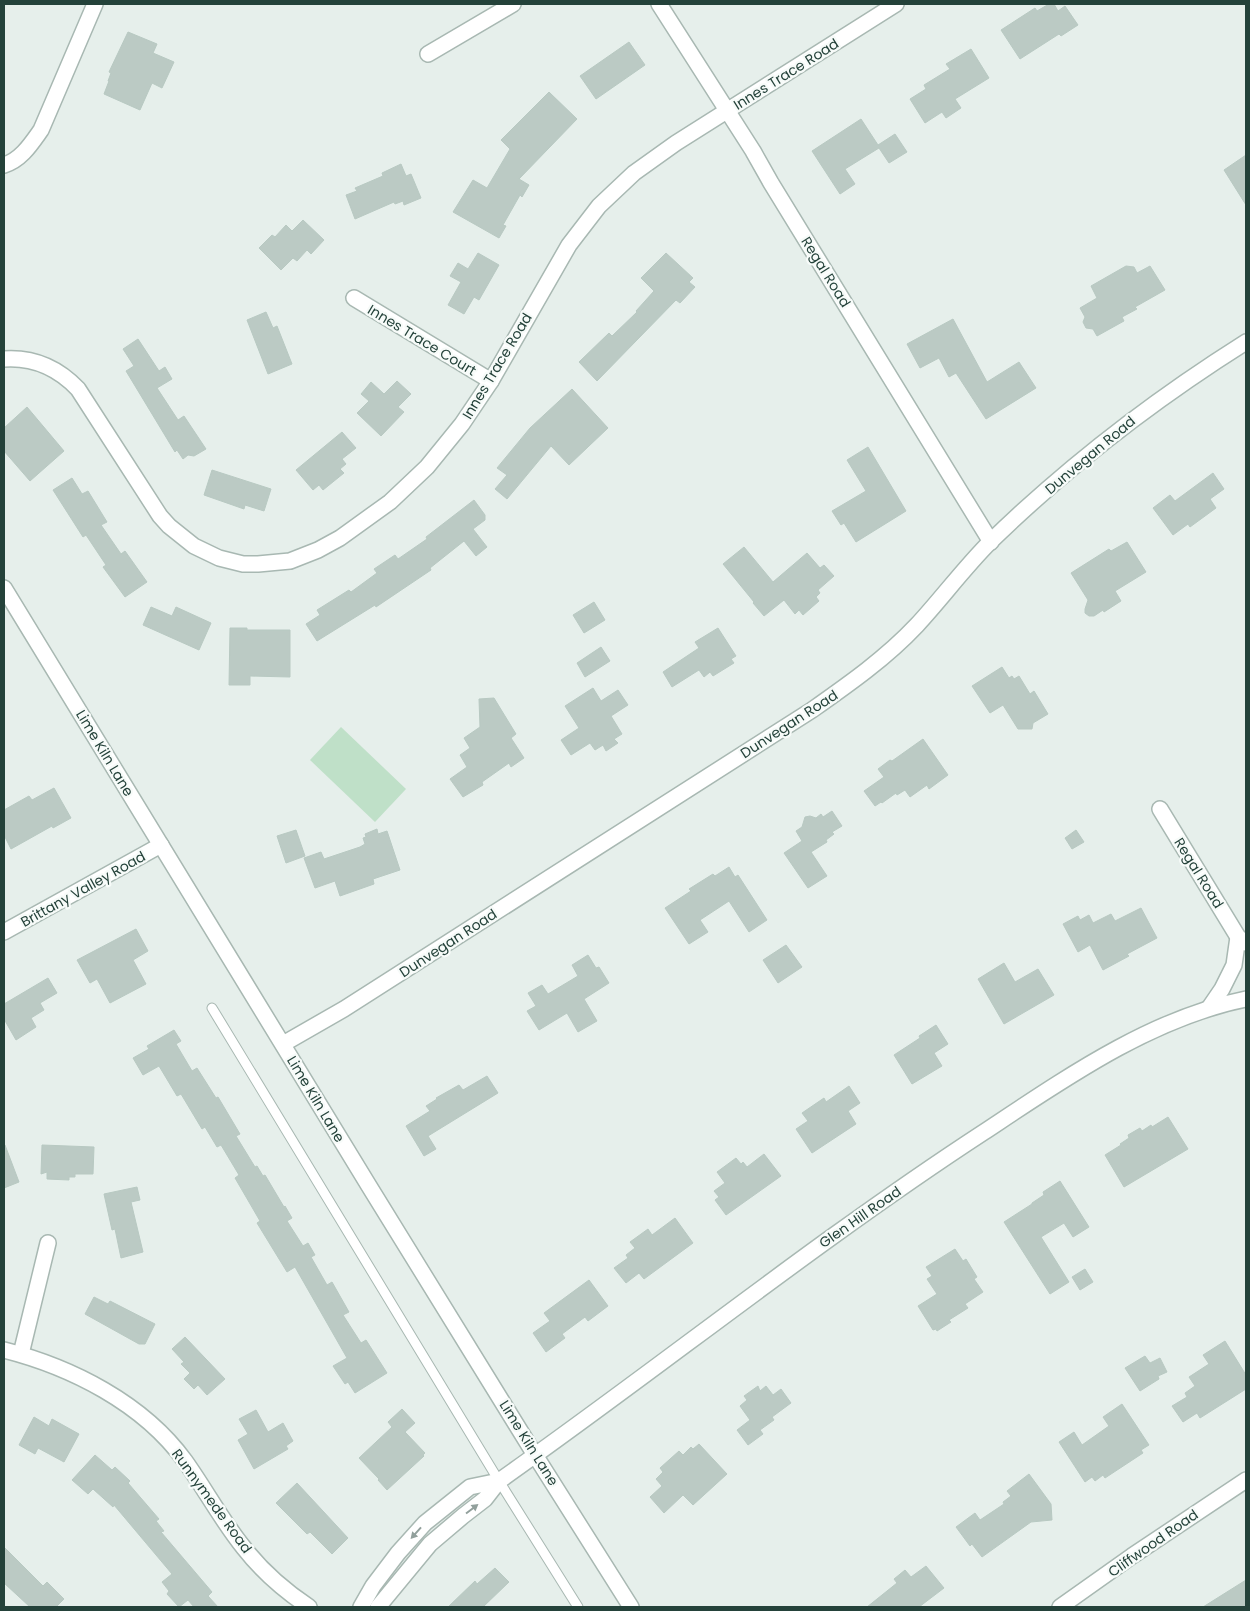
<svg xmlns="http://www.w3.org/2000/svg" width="1250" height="1611" font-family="Poppins,sans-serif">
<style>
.green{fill:#bfe0c8}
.building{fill:#bbcac4;stroke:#b8c9c2}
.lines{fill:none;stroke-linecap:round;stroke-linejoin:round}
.service-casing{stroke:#a8b8b2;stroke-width:11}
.minor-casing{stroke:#a8b8b2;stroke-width:18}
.service{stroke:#fff;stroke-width:9}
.minor{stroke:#fff;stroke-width:15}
.oneway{fill:#92a09c}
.labels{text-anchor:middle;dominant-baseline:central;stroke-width:4.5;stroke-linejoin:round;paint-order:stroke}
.street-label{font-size:14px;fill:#24423a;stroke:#f7fbf9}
</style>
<rect width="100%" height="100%" fill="#e6efeb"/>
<!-- green -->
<polygon class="green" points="341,727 406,789 375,822 310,760"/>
<!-- building -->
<g class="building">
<polygon points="1049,4 1054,4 1058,11 1065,6 1078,25 1061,36 1059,34 1020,59 1001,30 1035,8 1037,11"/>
<polygon points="128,32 157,44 153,53 174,62 162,88 152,83 140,110 104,94 109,81 108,81 111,73 109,72"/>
<polygon points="629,42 645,65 596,99 580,76"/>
<polygon points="971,49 989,78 955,99 961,108 946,118 942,112 925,123 910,99 926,89 924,85 950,69 946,64"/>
<polygon points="549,92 577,119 519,179 529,185 522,197 520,195 503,225 506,226 499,238 453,212 473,180 487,188 510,149 501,140"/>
<polygon points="861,119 878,145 895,134 907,152 889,163 879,148 845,169 855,184 840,194 812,151"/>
<polygon points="1246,155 1246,205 1224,170"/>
<polygon points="401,164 406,176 411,174 421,198 404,205 403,201 395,204 394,202 355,219 346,195 357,191 355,188 383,176 382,173"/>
<polygon points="303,220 324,240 311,254 307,250 297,261 293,258 281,270 259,248 272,235 275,237 286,225 292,231"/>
<polygon points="478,253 499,265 479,300 474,297 464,314 448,305 461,282 450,276 458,263 468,269"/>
<polygon points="666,253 693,278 689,282 695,287 680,303 676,300 597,381 579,362 609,333 612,336 637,312 636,311 654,291 641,278"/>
<polygon points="1126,266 1134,267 1137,273 1150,266 1165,290 1135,307 1137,309 1122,317 1124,321 1097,336 1093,329 1086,328 1083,322 1085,317 1080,308 1097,298 1091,286"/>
<polygon points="266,312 273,328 277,326 292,364 268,374 247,320"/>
<polygon points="953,319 987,382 1019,362 1036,388 986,419 956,373 949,377 939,358 920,368 907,344"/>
<polygon points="138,339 159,371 165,367 172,379 157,388 178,420 184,416 206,449 194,456 188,455 183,459 177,450 175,452 126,371 134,366 123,349"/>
<polygon points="397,381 411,394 398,407 404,412 381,436 357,413 369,401 361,394 371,382 384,394"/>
<polygon points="572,389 608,428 569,465 551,446 507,499 495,489 507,475 497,468 530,428"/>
<polygon points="27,407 64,451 30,481 4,451 4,428"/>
<polygon points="342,432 356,448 342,459 346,464 340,469 344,473 323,490 319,485 313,490 296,470"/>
<polygon points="868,447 906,511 856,542 844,523 841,525 832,511 866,491 847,460"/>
<polygon points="212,470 271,489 264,511 245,505 244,509 204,495"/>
<polygon points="1213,473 1224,489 1210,499 1216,508 1190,527 1188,524 1173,535 1153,508 1170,495 1175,501"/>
<polygon points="72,478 82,494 88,491 107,522 101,525 121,554 125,551 147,582 125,597 103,567 106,565 86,535 83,537 53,490"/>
<polygon points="474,500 485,515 485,520 473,529 487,547 476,556 464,541 430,568 431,570 376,607 375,605 317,641 306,624 320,615 317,610 349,590 351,592 377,573 374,569 395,555 398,559 427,539 426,537"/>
<polygon points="1127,542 1146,572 1115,591 1121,601 1104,612 1103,610 1094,616 1089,616 1085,613 1085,609 1088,600 1071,573 1109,549 1111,551"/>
<polygon points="744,547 773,582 807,553 820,568 824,565 834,576 818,590 820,593 816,597 819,601 803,615 799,610 795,614 784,600 764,616 753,603 754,602 723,564"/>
<polygon points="594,602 605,620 584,633 573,615"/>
<polygon points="151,607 172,616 176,607 211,623 199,650 143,625"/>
<polygon points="230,628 247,628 247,630 290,630 290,677 250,676 250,685 229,685"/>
<polygon points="718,628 736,656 731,659 734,663 713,676 710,672 704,677 699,670 672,687 663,672 699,648 695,642"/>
<polygon points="601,647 610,661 585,677 577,663"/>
<polygon points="1002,667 1009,678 1012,676 1014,679 1019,676 1030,694 1034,691 1048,714 1033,723 1032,729 1018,729 1003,705 990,713 972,686"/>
<polygon points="593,688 601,701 618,690 628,705 611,716 622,734 614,739 618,743 606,751 603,745 595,750 590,743 571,755 561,740 579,728 565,706"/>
<polygon points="494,698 516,734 511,738 524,758 511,767 509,763 482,782 483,785 463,797 450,779 467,767 460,755 470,748 464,738 480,727 479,699"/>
<polygon points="923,739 948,775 929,789 927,785 910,797 905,790 897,795 896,793 882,803 881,802 875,806 864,791 884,777 878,769 890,760 892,761"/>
<polygon points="54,788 71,818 53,828 52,826 11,849 4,835 4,810 29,796 32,800"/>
<polygon points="832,811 842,826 832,832 834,834 826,840 827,842 811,852 827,876 808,888 784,853 802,841 796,831 802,827 805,817 810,816 816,818 821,814 823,817"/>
<polygon points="377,829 378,834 387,831 400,870 373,879 374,884 340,896 335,881 315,888 304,858 321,852 324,859 360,847 365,844 363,838 366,837 365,834"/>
<polygon points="296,830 305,856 286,863 277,836"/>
<polygon points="1076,830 1084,842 1072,849 1065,838"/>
<polygon points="729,867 735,877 738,875 767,920 749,932 729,901 700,920 708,932 689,944 665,908 691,891 689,889 713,874 715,876"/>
<polygon points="1141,908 1157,938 1127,954 1129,956 1103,970 1090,945 1078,952 1063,924 1078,916 1080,920 1089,915 1093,923 1111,914 1115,921"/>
<polygon points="136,929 148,951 133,960 146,984 110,1003 97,979 90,983 77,960"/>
<polygon points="786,945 802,967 778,983 763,960"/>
<polygon points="588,955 596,968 599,967 609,983 584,999 597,1021 578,1032 567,1013 539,1030 527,1011 536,1006 528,993 542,985 548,994 578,976 572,965"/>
<polygon points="1004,963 1015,982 1038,969 1054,995 1004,1024 978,979"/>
<polygon points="48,978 57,993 40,1003 44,1010 31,1018 36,1027 16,1040 4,1019 4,1004"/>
<polygon points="936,1025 948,1044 934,1053 942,1066 912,1084 894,1055 920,1038 919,1036"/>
<polygon points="174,1030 181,1041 176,1044 192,1071 197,1068 216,1098 218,1097 240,1134 236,1136 255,1167 257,1166 263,1176 265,1175 284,1207 285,1206 292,1218 287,1221 303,1246 308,1243 315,1255 311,1257 327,1285 332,1282 349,1312 343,1315 361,1343 366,1340 387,1373 355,1393 348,1382 345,1384 333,1366 347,1358 295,1267 287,1272 257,1223 260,1221 235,1178 239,1175 221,1145 217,1147 205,1127 202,1129 181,1094 177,1096 159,1066 143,1075 133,1058 149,1049 147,1046"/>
<polygon points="487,1076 498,1093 428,1136 436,1149 424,1156 406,1126 430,1111 426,1106 437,1099 436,1098 459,1085 463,1090"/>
<polygon points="849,1086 860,1103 848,1111 856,1124 812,1153 796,1129 808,1121 802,1113 824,1098 826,1102"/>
<polygon points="1168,1117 1188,1149 1124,1187 1105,1155 1121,1145 1120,1144 1129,1138 1128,1135 1140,1128 1142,1131 1151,1125 1152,1127"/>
<polygon points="5,1145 19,1182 4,1188 4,1146"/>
<polygon points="42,1145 94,1147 93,1174 75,1174 75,1177 69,1177 69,1180 47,1179 47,1172 41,1174"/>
<polygon points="764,1154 781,1176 726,1215 715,1200 719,1197 714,1191 725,1183 717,1172 736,1158 741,1164 743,1162 747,1167"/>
<polygon points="1060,1181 1089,1227 1073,1237 1064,1223 1041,1237 1069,1282 1050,1294 1004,1222 1032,1204 1032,1203 1044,1195 1043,1192"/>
<polygon points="137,1187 140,1200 131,1202 143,1252 121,1258 115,1229 112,1230 104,1194"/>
<polygon points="675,1218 693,1243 644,1279 639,1273 626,1283 614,1268 628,1258 626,1255 635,1248 630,1242 648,1229 652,1235"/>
<polygon points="955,1249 963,1261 966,1259 977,1277 974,1279 983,1292 965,1304 968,1308 949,1320 951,1322 937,1331 936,1329 933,1330 918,1306 937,1294 927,1279 932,1276 926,1267"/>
<polygon points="1085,1269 1093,1282 1080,1290 1072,1277"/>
<polygon points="589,1280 608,1306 588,1321 585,1317 562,1334 565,1338 546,1352 533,1333 550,1321 544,1313"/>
<polygon points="94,1297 108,1304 110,1301 155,1324 145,1344 139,1344 85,1314"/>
<polygon points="185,1337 225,1379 207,1395 198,1385 194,1389 184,1379 190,1373 181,1364 184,1362 172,1349"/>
<polygon points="1225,1341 1246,1375 1246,1389 1200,1418 1197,1413 1183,1422 1172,1406 1187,1397 1185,1393 1195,1386 1189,1377 1209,1364 1203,1355"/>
<polygon points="1145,1356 1150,1363 1160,1358 1167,1372 1158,1376 1159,1379 1140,1391 1125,1368"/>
<polygon points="758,1386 760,1391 766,1386 773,1395 781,1389 791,1403 772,1417 774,1420 760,1430 763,1434 748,1445 737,1430 750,1420 740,1406 747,1400 744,1396"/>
<polygon points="1122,1404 1149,1445 1141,1450 1143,1453 1105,1478 1103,1475 1095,1481 1092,1477 1085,1482 1059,1442 1074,1432 1082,1445 1109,1426 1103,1417"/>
<polygon points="402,1409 415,1423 405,1432 425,1453 423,1455 424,1456 387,1490 378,1480 379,1479 359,1458 392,1427 388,1422"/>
<polygon points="256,1410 268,1432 283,1423 293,1441 286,1446 288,1449 254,1469 238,1440 248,1434 239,1419"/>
<polygon points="34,1417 49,1426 52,1419 79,1434 64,1462 38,1448 35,1454 19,1445"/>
<polygon points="699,1444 727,1474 693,1505 683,1495 664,1513 650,1497 662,1486 656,1479 663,1472 660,1468 679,1451 683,1455 691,1447 693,1449"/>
<polygon points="95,1455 112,1470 115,1467 130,1481 128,1483 159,1519 156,1521 164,1531 161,1532 212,1592 208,1596 218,1607 194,1607 188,1600 179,1607 167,1594 169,1591 162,1582 172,1574 114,1505 113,1507 93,1489 88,1494 72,1480"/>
<polygon points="1029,1474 1051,1504 1052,1520 1031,1522 982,1557 972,1544 970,1546 956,1527 975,1513 980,1520 1004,1504 1003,1502 1011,1496 1007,1491"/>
<polygon points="297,1483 348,1538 332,1554 310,1532 307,1534 276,1503"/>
<polygon points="4,1547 43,1586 47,1582 64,1599 56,1607 30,1607 4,1583"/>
<polygon points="926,1566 944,1588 919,1607 867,1607 897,1583 894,1579 905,1570 911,1577"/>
<polygon points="495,1568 509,1582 483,1607 448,1607 475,1581 477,1584"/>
<polygon points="1246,1580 1246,1607 1203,1607"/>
</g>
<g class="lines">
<defs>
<polyline id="service" points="212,1008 499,1481 578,1607"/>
<g id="minor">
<polyline points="659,4 753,151 771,183 991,542"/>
<polyline points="428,54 513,4"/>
<path d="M 4,165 C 21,160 31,144 41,130 L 95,4"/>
<polyline points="354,298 491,381"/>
<path d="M 4,359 C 33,357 58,368 78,389 L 160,516 L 169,526 L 194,546 L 219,558 L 243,564 L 258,564 L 290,561 L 318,550 L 340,538 L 390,502 L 427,467 L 462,424 L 491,381 L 569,245 L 599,206 L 634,173 L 676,143 L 896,4"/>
<polyline points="4,588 369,1186 535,1455 631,1607"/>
<polyline points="1160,809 1238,937 1246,943"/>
<polyline points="4,932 161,845"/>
<polyline points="1209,1008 1222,989 1234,965 1238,937"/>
<path d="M 283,1044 L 344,1009 L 812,710 C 849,684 886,658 917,625 C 942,598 964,568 990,542 C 1068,466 1154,400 1246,342"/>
<path d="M 4,1350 C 71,1367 143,1403 185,1461 C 205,1489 222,1521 244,1548 C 262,1571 285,1591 309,1607"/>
<polyline points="21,1354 48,1243"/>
<polyline points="361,1607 373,1586 398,1553 425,1523 470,1487 499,1481"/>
<path d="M 378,1607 L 430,1544 L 463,1516 L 485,1499 L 499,1481 C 662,1366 817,1241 984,1132 C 1064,1079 1151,1018 1246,999"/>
<polyline points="1060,1607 1132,1556 1246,1480"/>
</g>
</defs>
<!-- service casing -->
<use href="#service" class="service-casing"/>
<!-- minor casing -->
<use href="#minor" class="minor-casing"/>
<!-- service -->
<use href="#service" class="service"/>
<!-- minor -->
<use href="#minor" class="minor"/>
</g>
<!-- one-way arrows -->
<defs><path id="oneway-solid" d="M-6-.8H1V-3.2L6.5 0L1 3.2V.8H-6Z" transform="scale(1.25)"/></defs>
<g class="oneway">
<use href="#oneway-solid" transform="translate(472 1509) rotate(-37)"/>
<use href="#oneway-solid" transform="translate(416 1533) rotate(132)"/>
</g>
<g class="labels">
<!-- street labels -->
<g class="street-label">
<text transform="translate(786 74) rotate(-32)">Innes Trace Road</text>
<text transform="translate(826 272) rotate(58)">Regal Road</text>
<text transform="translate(422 340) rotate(31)">Innes Trace Court</text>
<text transform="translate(497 366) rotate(-59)">Innes Trace Road</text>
<text transform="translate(1090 455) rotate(-40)">Dunvegan Road</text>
<text transform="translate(789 724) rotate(-33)">Dunvegan Road</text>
<text transform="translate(105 753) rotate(59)">Lime Kiln Lane</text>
<text transform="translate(1199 873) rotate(58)">Regal Road</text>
<text transform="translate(83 889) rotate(-29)">Brittany Valley Road</text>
<text transform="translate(448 943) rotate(-33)">Dunvegan Road</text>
<text transform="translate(316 1099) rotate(59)">Lime Kiln Lane</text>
<text transform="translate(860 1217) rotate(-35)">Glen Hill Road</text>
<text transform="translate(529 1443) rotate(58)">Lime Kiln Lane</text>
<text transform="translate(212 1501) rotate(54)">Runnymede Road</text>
<text transform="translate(1153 1543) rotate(-35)">Cliffwood Road</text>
</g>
</g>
<!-- border -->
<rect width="1250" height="1611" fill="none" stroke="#24423a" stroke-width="10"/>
</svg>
